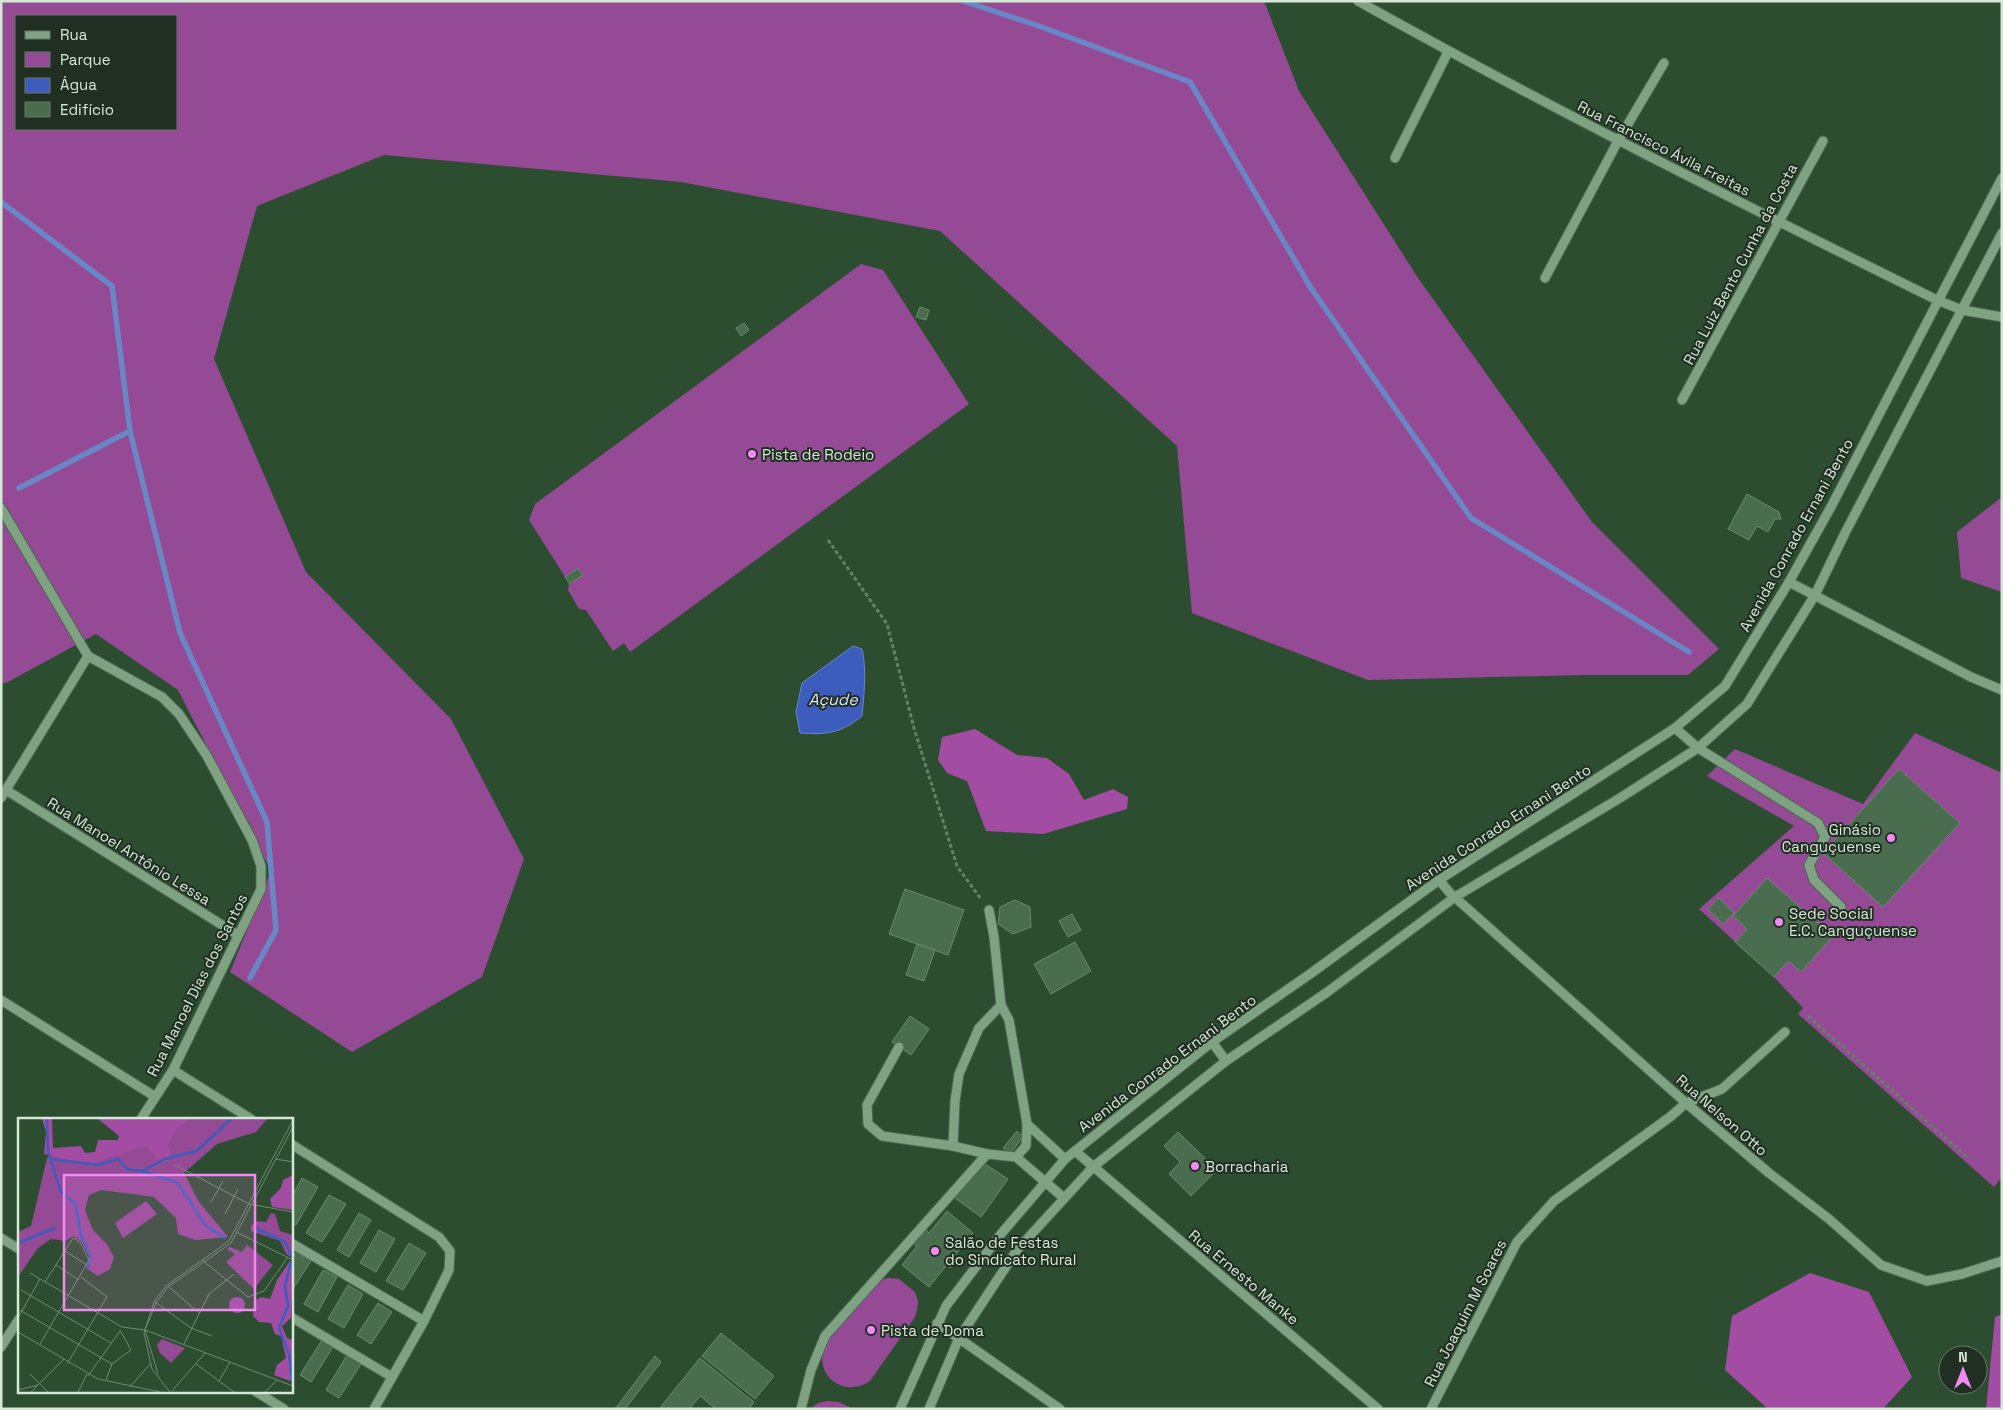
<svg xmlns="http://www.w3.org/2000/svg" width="2003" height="1410" font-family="'Space Grotesk',sans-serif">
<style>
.green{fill:#944a95;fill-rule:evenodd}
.forest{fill:#a24ca3}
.water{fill:#3c5dbe;stroke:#6a87c5}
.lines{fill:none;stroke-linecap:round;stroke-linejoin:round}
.stream{stroke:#6a87c5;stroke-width:5.5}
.building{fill:#4b6d4f;stroke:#698c6b}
.minor-casing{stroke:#4c6950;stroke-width:11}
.path{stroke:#658167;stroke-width:3;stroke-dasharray:4 2.5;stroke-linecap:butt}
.minor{stroke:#7fa382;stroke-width:9}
.poi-dot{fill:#f28af3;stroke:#202f22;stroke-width:2}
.labels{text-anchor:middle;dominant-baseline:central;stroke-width:4;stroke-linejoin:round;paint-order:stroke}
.street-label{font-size:15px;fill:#d5e8d6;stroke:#202f22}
.poi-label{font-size:15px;fill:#d5e8d6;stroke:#202f22;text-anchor:start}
.water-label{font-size:16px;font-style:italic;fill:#d6e2fb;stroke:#202f22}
.inset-river{fill:none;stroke:#3c5dbe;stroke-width:2.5}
.inset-road{fill:none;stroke:#708b72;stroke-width:1}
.view{fill:#f28af3;fill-opacity:0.15;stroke:#f28af3;stroke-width:2.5}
.inset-edge{fill:none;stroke:#d5e8d6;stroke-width:2.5}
</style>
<rect width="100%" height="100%" fill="#2d4d30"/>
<!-- green -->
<g class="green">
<path d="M 1,1 L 1264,1 L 1299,91 L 1418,278 L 1592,522 L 1719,649 L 1688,675 L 1585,675 L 1368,680 L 1192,613 L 1177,446 L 940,231 L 681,182 L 384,155 L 257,206 L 214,359 L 306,572 L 451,719 L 524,859 L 482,977 L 352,1052 L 230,972 L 271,871 L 178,690 L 96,634 L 6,683 L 1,683 ZM 16,16 L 176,16 L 176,129 L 16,129 Z"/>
<polygon points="861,264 883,270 969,404 630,652 624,643 613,651 586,610 579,609 568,590 569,583 529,520 535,504"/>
<polygon points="2002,497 2002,592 1961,578 1957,532"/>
<polygon points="1915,733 2002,773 2002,1177 1994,1187 1798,1014 1803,1008 1774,977 1699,909 1794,826 1707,776 1735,749 1863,804"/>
<path d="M 889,1278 L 899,1279 L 915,1292 L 918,1301 L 917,1310 L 915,1317 L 870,1381 C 847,1397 817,1380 823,1351 C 825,1340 867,1289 878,1281 C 881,1279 885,1279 889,1278 Z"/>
<polygon points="828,1401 839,1402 853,1409 810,1409 818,1403"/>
</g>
<!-- forest -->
<g class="forest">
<polygon points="975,729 1017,755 1047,758 1069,774 1084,800 1113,789 1128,797 1127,809 1043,834 986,831 967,781 947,773 938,760 942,737"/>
<polygon points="1810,1273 1869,1292 1912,1377 1883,1409 1768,1409 1725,1370 1732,1316"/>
<polygon points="2002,1314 2002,1409 1986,1409 1995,1317"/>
</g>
<!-- water -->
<path class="water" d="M 853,646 L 862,649 C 867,671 864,693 862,716 C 841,733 827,735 800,733 L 796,712 L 802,683 Z"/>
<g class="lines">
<!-- stream -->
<g class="stream">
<polyline points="963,1 1036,25 1190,82 1311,288 1471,518 1689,652"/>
<polyline points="1,202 112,286 130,431 180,633 267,822 276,930 250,978"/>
<polyline points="19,488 130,431"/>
</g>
</g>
<!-- building -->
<g class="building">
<polygon points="920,307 929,310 926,320 916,317"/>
<polygon points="744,323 749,330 741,336 736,328"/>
<polygon points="1747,494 1779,512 1781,519 1775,519 1768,532 1757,526 1749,540 1728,529"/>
<polygon points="578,568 583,575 570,584 565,577"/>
<polygon points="1899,769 1960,823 1883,907 1823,853"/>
<polygon points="1767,878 1833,936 1801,972 1788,961 1774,977 1735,942 1747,929 1733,916"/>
<polygon points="905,889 964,910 948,955 889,934"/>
<polygon points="1719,898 1734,913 1723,924 1708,909"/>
<polygon points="1015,900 1030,907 1031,927 1013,934 998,924 1000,907"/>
<polygon points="1072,914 1081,930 1068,937 1059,921"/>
<polygon points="1075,942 1091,971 1051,994 1034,964"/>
<polygon points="917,944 935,950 924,981 906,975"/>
<polygon points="910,1016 929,1029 911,1055 892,1042"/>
<polygon points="1017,1131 1023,1137 1010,1154 1003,1148"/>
<polygon points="1178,1132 1217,1170 1191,1196 1169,1174 1180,1162 1164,1146"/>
<polygon points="982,1162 1008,1179 981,1217 955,1198"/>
<polygon points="302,1178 318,1187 296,1225 291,1222 291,1198"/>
<polygon points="329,1195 346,1204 322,1242 306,1233"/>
<polygon points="947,1211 973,1233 929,1287 902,1265 917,1246 912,1242 924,1228 929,1233"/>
<polygon points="359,1213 371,1220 349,1257 337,1250"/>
<polygon points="379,1230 395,1239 376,1272 360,1263"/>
<polygon points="409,1243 426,1253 403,1290 386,1281"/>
<polygon points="296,1252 311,1261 291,1292 291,1260"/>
<polygon points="953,1257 956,1261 950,1268 948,1264"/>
<polygon points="323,1270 337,1277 318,1312 304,1304"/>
<polygon points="348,1285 363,1294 344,1328 328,1319"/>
<polygon points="378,1303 392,1312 371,1344 357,1335"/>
<polygon points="721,1333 774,1376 755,1399 702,1356"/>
<polygon points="322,1340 333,1347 311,1382 300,1375"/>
<polygon points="347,1355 361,1364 339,1398 326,1390"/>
<polygon points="655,1356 661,1362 625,1409 615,1409"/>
<polygon points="700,1358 754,1402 749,1409 716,1409 700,1396 691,1407 693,1409 659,1409"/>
</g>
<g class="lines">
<defs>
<g id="minor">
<path d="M 1358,1 C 1548,107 1742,204 1937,300 L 1962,310 L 2002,317"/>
<polyline points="1395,158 1448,52"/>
<polyline points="1545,278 1618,141 1664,63"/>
<polyline points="1682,400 1823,141"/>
<polyline points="1,508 88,656 162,697 179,714 207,756 252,840 261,866 261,889 173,1070 141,1119"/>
<polyline points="1789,582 1971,677 2002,690"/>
<polyline points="1675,728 1698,748 1818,823 1825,837 1809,865 1814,880 1841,907"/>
<polyline points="6,790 238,935"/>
<polyline points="1,798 88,656"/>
<polyline points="1439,880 1450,893 1686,1103 1769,1173 1829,1219 1881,1265 1927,1281 1962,1274 2002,1261"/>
<polyline points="1,1000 154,1096"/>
<polyline points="1001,1005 1009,1020 1027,1124 1026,1146 1016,1157"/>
<polyline points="1212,1042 1226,1061"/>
<polyline points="899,1047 867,1105 868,1124 882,1136 953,1146 987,1154"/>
<polyline points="173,1070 251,1119"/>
<polyline points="1027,1124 1065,1159"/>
<polyline points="291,1144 439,1237 450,1251 449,1270 424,1321 374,1409"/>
<polyline points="953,1146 955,1101 959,1074 979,1028 1001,1005 994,937 989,910"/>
<polyline points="1075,1151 1378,1409"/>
<polyline points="1,1238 19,1249"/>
<polyline points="291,1243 424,1321"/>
<polyline points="291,1317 392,1377"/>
<polyline points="937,1323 1060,1409"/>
<polyline points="1,1347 19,1319"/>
<polyline points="255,1391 284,1409"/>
<polyline points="801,1409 811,1370 825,1336 987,1154 1016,1157 1064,1198"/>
<polyline points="900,1409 946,1306 1001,1234 1065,1159 1212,1042 1310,974 1439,880 1675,728 1725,686 1789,582 1832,505 2002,178"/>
<polyline points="929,1409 959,1338 1017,1250 1093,1167 1226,1061 1326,993 1455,897 1620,798 1698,748 1747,704 1815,595 1845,533 2002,233"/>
<polyline points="1431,1409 1517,1242 1554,1201 1670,1117 1686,1103 1722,1089 1785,1032"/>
</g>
</defs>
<!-- minor casing -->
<use href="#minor" class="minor-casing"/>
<!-- path -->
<g class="path">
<polyline points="828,540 887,624 914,728 957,866 981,899"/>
<polyline points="1808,1016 1968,1158"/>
</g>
<!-- minor -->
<use href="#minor" class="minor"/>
</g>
<!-- markers -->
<g class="poi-dot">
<circle cx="752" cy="454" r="5"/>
<circle cx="1891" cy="838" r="5"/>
<circle cx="1779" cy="922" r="5"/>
<circle cx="1195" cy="1166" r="5"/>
<circle cx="935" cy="1251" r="5"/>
<circle cx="871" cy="1330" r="5"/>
</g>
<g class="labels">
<!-- street labels -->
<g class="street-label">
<text transform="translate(1664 148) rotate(27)">Rua Francisco Ávila Freitas</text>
<text transform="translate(1740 264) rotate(-62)">Rua Luiz Bento Cunha da Costa</text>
<text transform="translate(1796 535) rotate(-61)">Avenida Conrado Ernani Bento</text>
<text transform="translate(1498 827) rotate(-33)">Avenida Conrado Ernani Bento</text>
<text transform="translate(129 851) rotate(32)">Rua Manoel Antônio Lessa</text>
<text transform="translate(197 985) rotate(-63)">Rua Manoel Dias dos Santos</text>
<text transform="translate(1167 1063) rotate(-37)">Avenida Conrado Ernani Bento</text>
<text transform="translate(1722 1115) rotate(41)">Rua Nelson Otto</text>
<text transform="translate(1244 1277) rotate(40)">Rua Ernesto Manke</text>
<text transform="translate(1465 1313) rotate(-63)">Rua Joaquim M Soares</text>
</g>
<!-- poi labels -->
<g class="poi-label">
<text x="762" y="454">Pista de Rodeio</text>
<text x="1881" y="829" text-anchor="end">Ginásio<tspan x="1881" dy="17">Canguçuense</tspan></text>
<text x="1789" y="913">Sede Social<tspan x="1789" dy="17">E.C. Canguçuense</tspan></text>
<text x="1205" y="1166">Borracharia</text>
<text x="945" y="1242">Salão de Festas<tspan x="945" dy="17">do Sindicato Rural</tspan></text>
<text x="881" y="1330">Pista de Doma</text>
</g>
<!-- water labels -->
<g class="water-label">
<text x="833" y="699">Açude</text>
</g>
</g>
<!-- overview -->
<g transform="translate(18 1118)">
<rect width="275" height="275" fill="#2d4d30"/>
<path d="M 165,1 L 249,1 L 238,14 L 199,26 L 166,55 L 181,84 L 210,119 L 177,122 L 160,116 L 158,100 L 136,79 L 83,72 L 71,77 L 67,92 L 75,112 L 89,126 L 96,139 L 92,151 L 80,158 L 68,150 L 72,140 L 63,123 L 55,118 L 47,123 L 33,121 L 20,130 L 0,159 L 0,114 L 13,108 L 29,40 L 34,34 L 74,42 ZM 128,83 L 139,96 L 105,120 L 97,105 ZM 253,95 L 257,96 L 262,113 L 275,117 L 275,140 L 268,136 L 262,123 L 233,113 L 233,108 L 239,103 L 248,104 ZM 229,127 L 255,147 L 236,171 L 208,144 L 217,136 L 209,131 L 212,129 L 224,134 ZM 144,221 L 167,230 L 153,245 L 142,235 L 139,227 Z" fill="#944a95"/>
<path d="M 24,1 L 34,1 L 35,30 L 63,28 L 67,35 L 77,34 L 80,22 L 100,22 L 101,18 L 80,1 L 173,1 L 158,11 L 150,27 L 152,37 L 149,44 L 140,43 L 128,28 L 71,46 L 26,36 L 28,13 ZM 275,57 L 275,92 L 254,89 L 252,81 L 263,70 L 265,62 ZM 272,143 L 275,147 L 273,200 L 264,208 L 269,220 L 275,222 L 275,264 L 256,257 L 259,247 L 268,240 L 263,218 L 257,216 L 253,205 L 241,204 L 235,198 L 236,183 L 243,179 L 252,181 L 259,162 ZM211 187a8 8 0 1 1 16 0a8 8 0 1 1-16 0Z" fill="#a24ca3"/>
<path class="inset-river" d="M 29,1 L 30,34M 30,34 L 43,74 L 57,85 L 63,118 L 72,136 L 70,151M 31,41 L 80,47 L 100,41 L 109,51 L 124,53 L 147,41 L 179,33 L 213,1M 124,53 L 160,65 L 187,107 L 207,120M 237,110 L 267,124 L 274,139M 0,125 L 37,110M 273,143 L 267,168 L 270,188 L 261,210 L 271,236 L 274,262"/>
<path class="inset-road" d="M 257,41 L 275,44M 157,47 L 231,86 L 275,94M 193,84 L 205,63M 207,96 L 220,71M 218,114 L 275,142M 47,133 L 69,147M 184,142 L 230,179 L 246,173 L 270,139M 38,147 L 61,162M 12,155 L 104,209 L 127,212 L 275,268M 150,168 L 181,195M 3,172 L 93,225M 137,184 L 173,210 L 194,218M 0,191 L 94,246M 0,200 L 22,161M 0,214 L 80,261 L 142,274M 22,226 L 71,142 L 62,124 L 55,120 L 27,164M 166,226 L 191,176 L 216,156M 49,246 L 89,179 L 63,159M 178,246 L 216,274M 12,256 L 30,274M 140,256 L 127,212 L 138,185 L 150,169 L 213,125 L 275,9M 70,258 L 102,213M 88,262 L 94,246 L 113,232 L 102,212M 201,263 L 212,244M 112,269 L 133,245M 0,272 L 20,267M 154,273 L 187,235M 13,274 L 46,241M 60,274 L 69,256M 152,274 L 134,251 L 126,215 L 136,184 L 148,168 L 211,123 L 275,2M 247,274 L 259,262"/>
<path class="view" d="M 46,57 L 237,57 L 237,192 L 46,192 Z"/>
<rect width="275" height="275" class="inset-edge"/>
</g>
<!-- border -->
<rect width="2003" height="1410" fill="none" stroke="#d5e8d6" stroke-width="5"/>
<!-- legend -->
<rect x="15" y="15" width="162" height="115" fill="#202f22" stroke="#68796a"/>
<rect x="25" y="31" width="25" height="8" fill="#7fa382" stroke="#68796a"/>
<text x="60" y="40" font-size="15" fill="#d5e8d6">Rua</text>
<rect x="25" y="52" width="25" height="15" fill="#944a95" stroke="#68796a"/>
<text x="60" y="65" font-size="15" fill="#d5e8d6">Parque</text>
<rect x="25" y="78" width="25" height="15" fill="#3c5dbe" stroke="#68796a"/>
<text x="60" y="90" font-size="15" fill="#d5e8d6">Água</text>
<rect x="25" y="102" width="25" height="15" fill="#4b6d4f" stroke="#68796a"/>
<text x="60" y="115" font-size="15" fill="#d5e8d6">Edifício</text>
<!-- north arrow -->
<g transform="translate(1963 1370)"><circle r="24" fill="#202f22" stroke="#68796a"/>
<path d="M0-4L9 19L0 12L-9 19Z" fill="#f28af3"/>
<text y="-8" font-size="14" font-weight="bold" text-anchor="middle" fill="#d5e8d6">N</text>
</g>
</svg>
